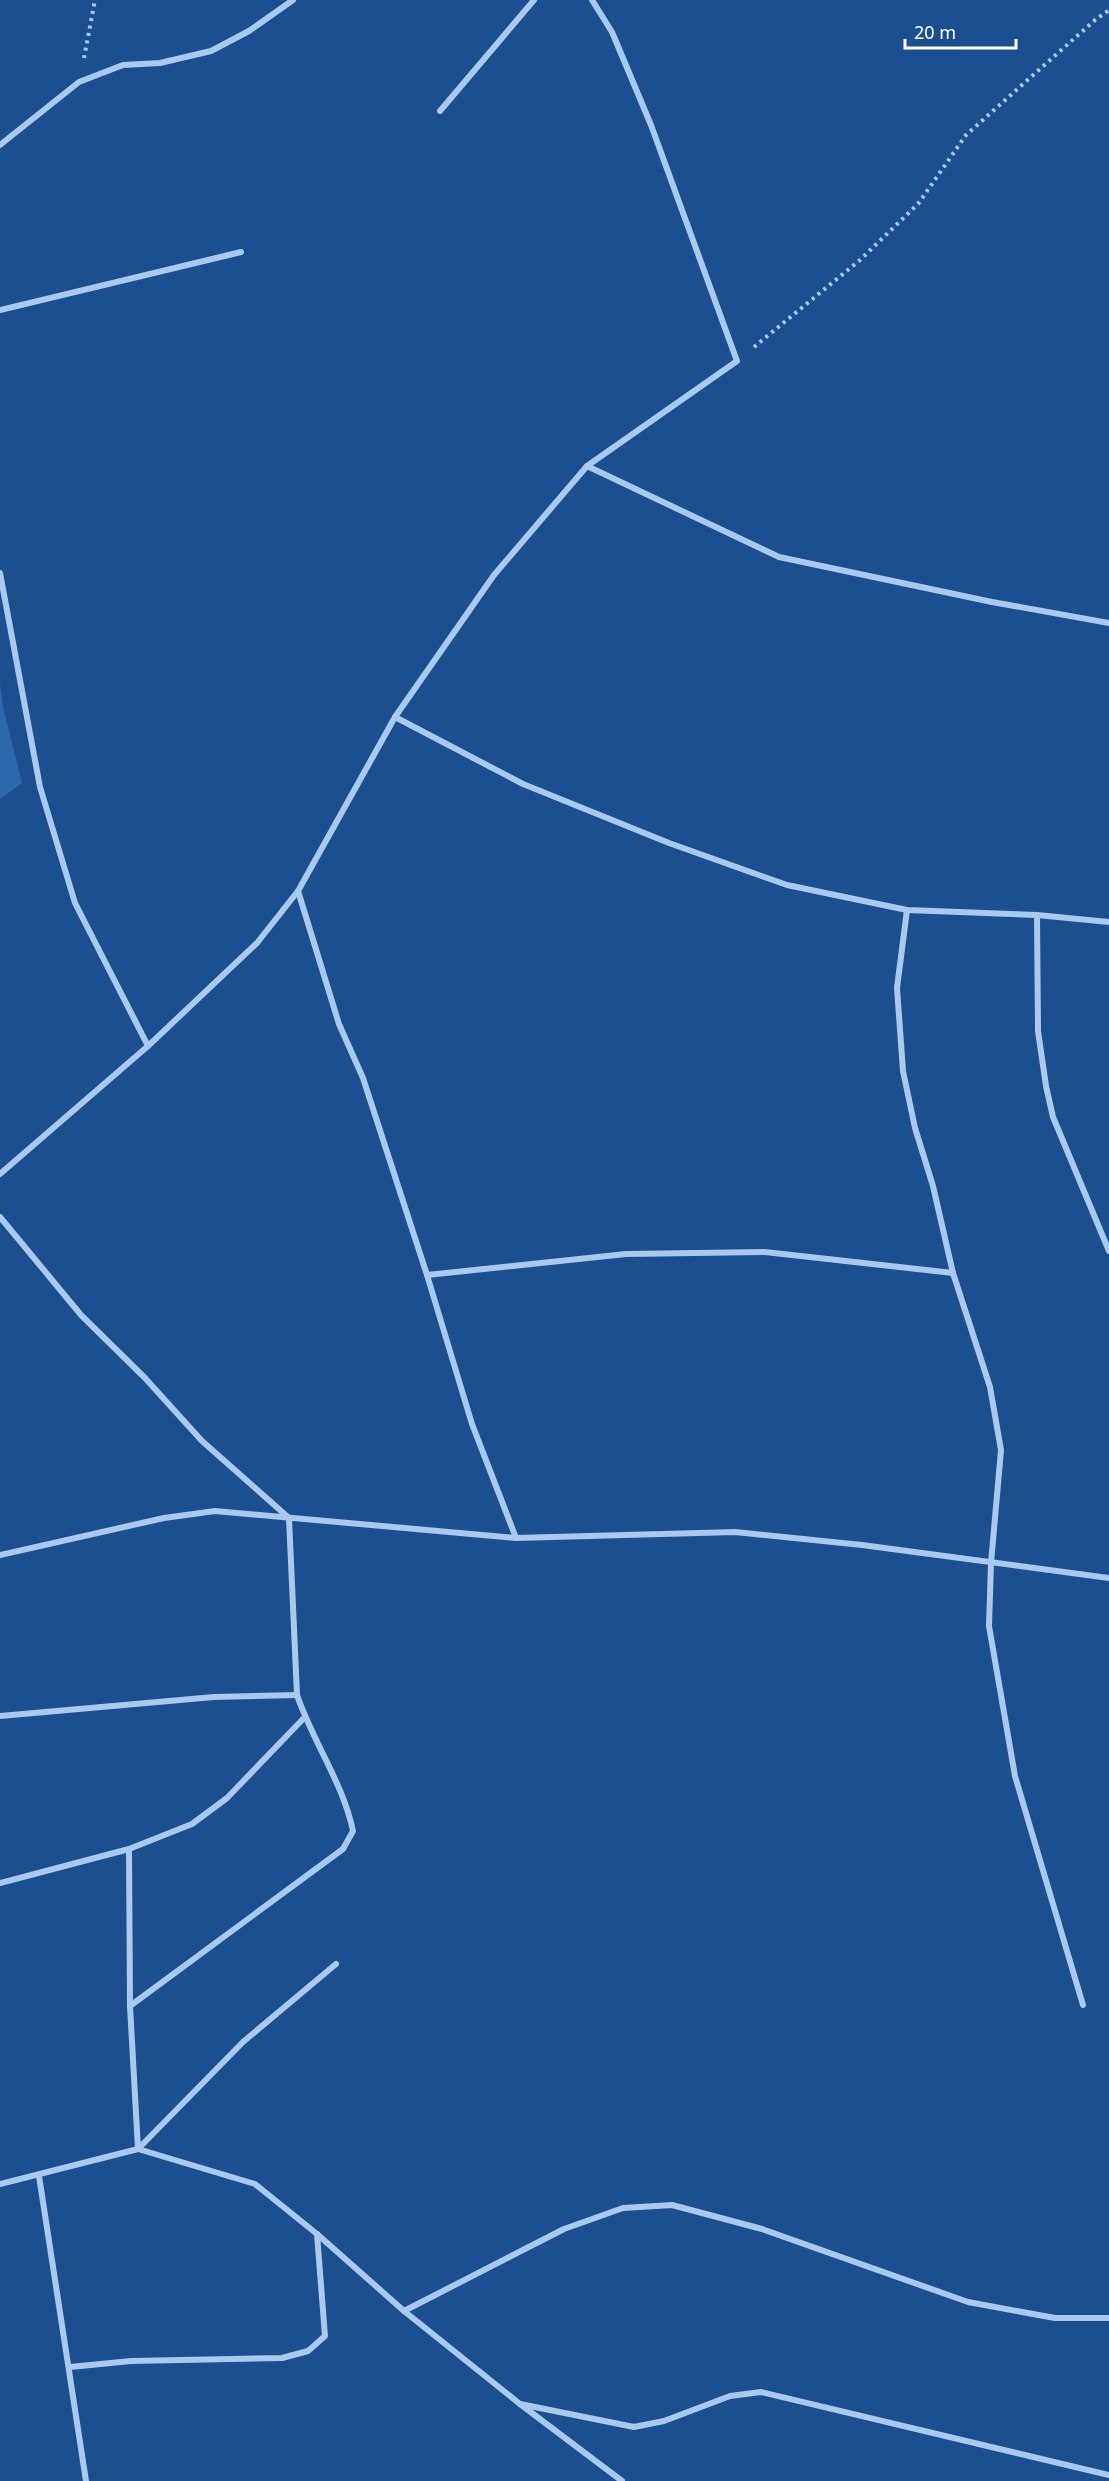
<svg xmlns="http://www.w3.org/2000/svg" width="1109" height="2481" font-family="'Noto Sans',sans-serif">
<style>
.green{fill:#2e69ad}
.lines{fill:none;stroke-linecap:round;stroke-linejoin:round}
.path{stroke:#a9c9ee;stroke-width:4;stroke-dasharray:3 4.5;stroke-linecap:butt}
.minor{stroke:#a9c9ee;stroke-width:6}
</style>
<rect width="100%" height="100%" fill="#1b4f8f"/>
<!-- green -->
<polygon class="green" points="0,683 3,707 22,783 0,799"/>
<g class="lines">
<!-- path -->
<g class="path">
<polyline points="84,58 95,0"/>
<polyline points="754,347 860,260 918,204 966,135 1095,20 1109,10"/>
</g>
<!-- minor -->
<g class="minor">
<polyline points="440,111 534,0"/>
<polyline points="0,145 79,82 123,65 160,63 211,51 249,31 293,0"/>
<polyline points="0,310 241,252"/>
<polyline points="587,466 779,557 992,602 1109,623"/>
<polyline points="0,573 40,787 75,903 148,1046"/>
<polyline points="395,717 523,784 669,843 787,885 907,910 1037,915 1109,922"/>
<polyline points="298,891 339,1024 363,1078 427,1275 626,1254 765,1252 953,1273"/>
<polyline points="907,910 897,988 903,1071 915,1128 933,1186 953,1273 990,1387 1001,1450 991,1563 989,1626 1015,1776 1083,2005"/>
<polyline points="1037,915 1038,1031 1046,1086 1053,1117 1109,1251"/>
<polyline points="0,1174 148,1046 257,943 298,891 395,717 494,575 587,466 737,361 651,125 612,32 592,0"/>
<path d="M 0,1217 L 81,1315 L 145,1378 L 202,1441 L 289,1518 L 297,1695 C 313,1742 343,1783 353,1831 L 343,1849 L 130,2006"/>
<polyline points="427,1275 472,1424 516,1538"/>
<polyline points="0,1555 164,1518 215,1511 516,1538 735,1532 862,1545 1109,1578"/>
<polyline points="0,1716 214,1697 297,1695"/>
<polyline points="0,1883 129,1849"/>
<polyline points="138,2149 255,2184 317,2234 404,2311 520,2404 622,2481"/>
<polyline points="138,2149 130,2006 129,1849 192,1824 227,1798 304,1718"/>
<polyline points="39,2176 86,2481"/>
<polyline points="0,2184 138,2149 243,2042 336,1964"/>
<polyline points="404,2311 564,2229 623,2208 672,2205 762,2229 968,2302 1055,2318 1109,2318"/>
<polyline points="70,2367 131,2361 282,2358 308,2351 325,2336 317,2234"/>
<polyline points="520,2404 634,2427 664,2421 730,2396 761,2392 1109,2475"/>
</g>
</g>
<!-- scale -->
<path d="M905 39v9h111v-9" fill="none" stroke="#ffffff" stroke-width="3"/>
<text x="914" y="39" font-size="18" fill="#ffffff" stroke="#1b4f8f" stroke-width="4.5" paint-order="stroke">20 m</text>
</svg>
